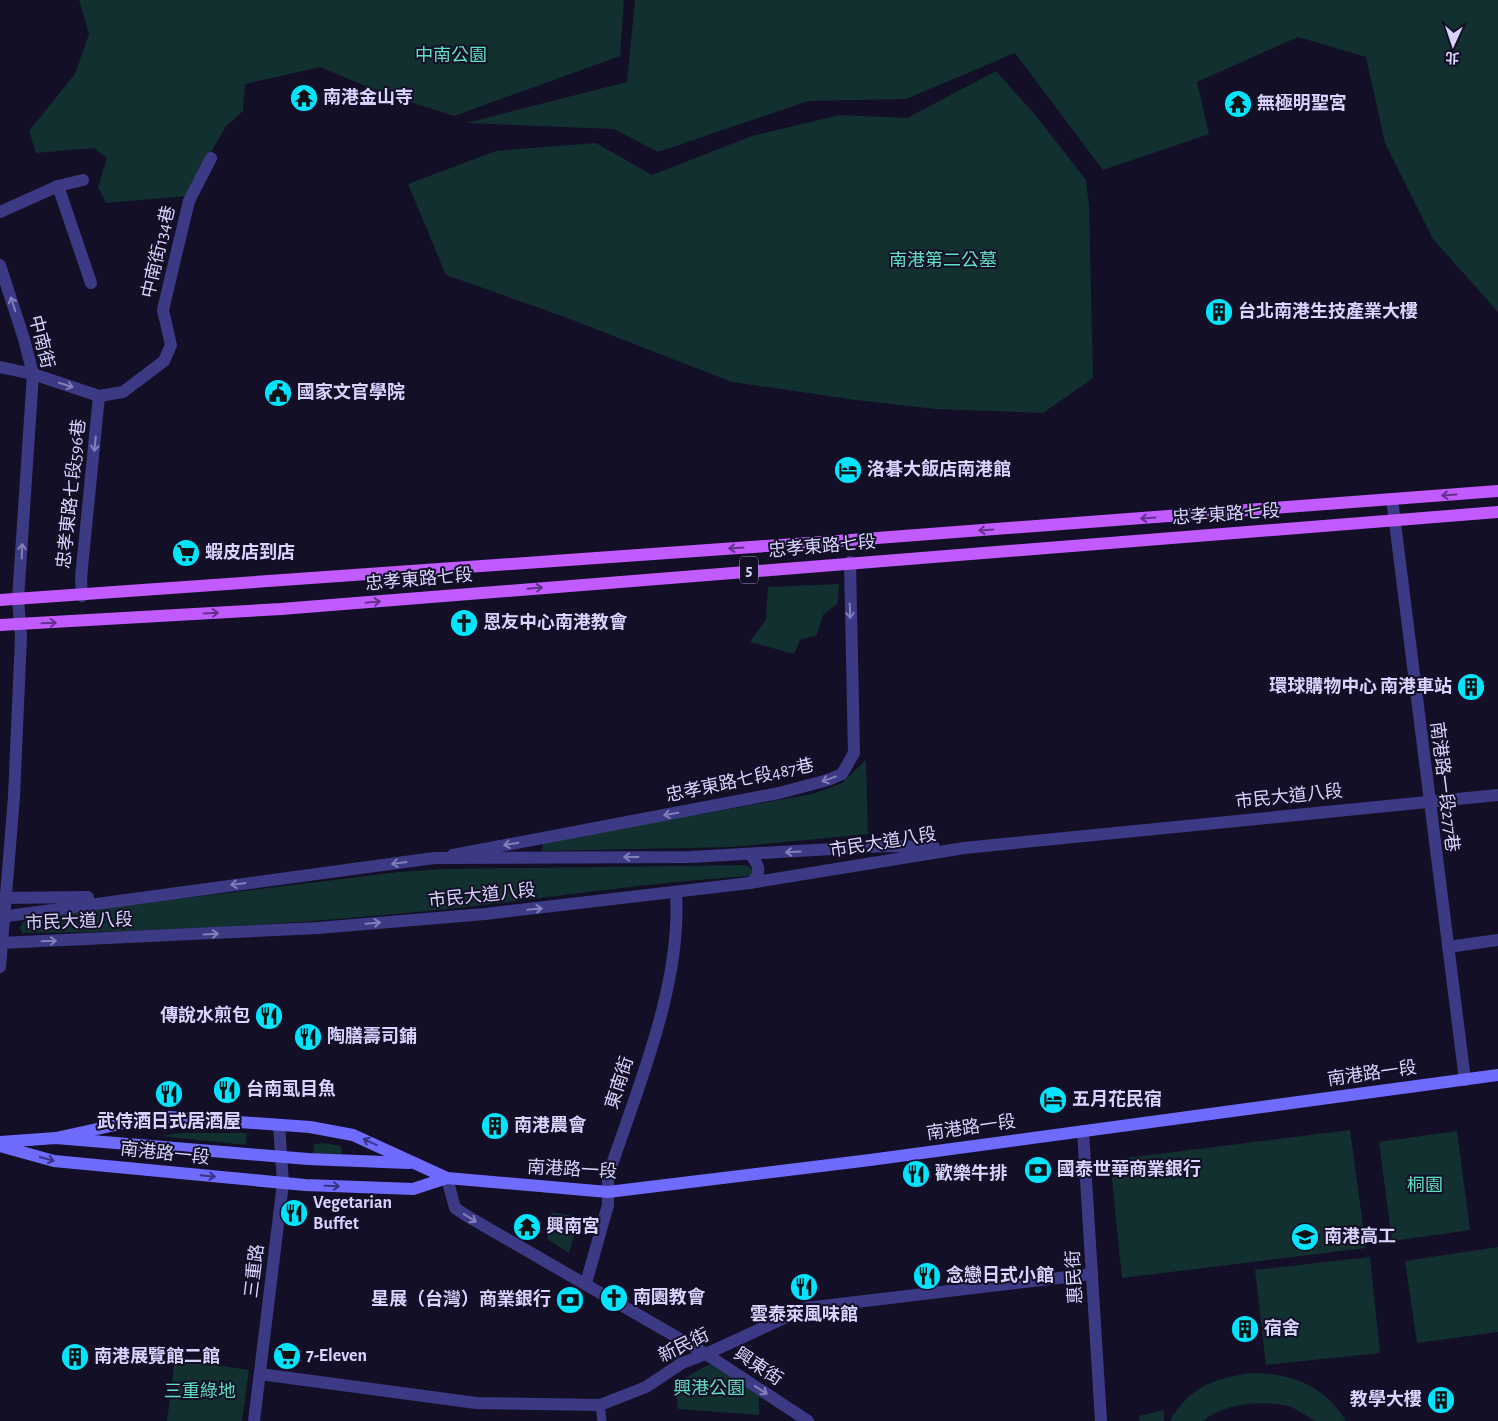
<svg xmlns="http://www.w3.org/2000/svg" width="1498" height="1421" font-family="'Alegreya Sans','Noto Sans TC',sans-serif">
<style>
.green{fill:#12302f}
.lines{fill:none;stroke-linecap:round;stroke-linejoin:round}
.pedestrian{stroke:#3d3a85;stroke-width:9}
.minor{stroke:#3d3a85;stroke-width:12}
.tertiary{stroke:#3d3a85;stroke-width:12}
.secondary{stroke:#6f6bff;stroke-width:12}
.primary{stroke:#c25bff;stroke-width:12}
.oneway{stroke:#837fbc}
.oneway2{stroke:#623188}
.oneway3{stroke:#38347d}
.labels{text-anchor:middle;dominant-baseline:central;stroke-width:4;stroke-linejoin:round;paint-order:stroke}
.shield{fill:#130f26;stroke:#9e99be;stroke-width:1}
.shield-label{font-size:16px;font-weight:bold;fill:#d9d4ff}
.park-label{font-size:18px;fill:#5fe0c0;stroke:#130f26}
.poi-label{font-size:18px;font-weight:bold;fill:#d9d4ff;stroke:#130f26;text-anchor:start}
.street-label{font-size:18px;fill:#d9d4ff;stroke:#130f26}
</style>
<rect width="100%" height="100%" fill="#130f26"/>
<!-- green -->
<g class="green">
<polygon points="79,0 624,0 620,56 454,116 382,93 320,67 245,84 243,111 226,126 186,196 106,203 98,187 107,158 94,148 36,153 29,131 75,74 89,34"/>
<polygon points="635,0 1498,0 1498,312 1433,239 1385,143 1366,57 1298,37 1197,82 1209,134 1103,170 1015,53 906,99 808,101 658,152 614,129 466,123 627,82"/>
<polygon points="996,71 1037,117 1086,180 1089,206 1093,378 1043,413 935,409 856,400 732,382 562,316 446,275 408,184 496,151 596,143 652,175 752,136 840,115 907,118"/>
<polygon points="839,584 838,603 823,615 817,635 800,640 794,654 750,642 766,619 768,587"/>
<polygon points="866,760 868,834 732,847 542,851 543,842 813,794 842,783"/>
<path d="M 744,865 L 750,867 L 753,872 L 750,876 C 652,882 555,897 457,908 C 313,923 167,932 22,933 L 20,928 L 23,922 L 55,914 L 399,872 L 444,869 Z"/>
<polygon points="1350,1130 1366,1248 1122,1278 1110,1160"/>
<polygon points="1457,1131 1470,1230 1392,1241 1379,1142"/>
<polygon points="181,1133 247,1133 246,1145 160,1136"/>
<polygon points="324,1143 341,1146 342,1154 313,1153 314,1144"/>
<polygon points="551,1212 580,1217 569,1253 547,1239"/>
<polygon points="1498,1247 1498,1332 1417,1343 1405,1261"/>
<polygon points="1370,1257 1380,1353 1266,1365 1255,1270"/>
<polygon points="175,1359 249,1370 242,1421 167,1421"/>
<polygon points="710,1364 759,1396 759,1415 678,1409 675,1383"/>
<path d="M 1253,1373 C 1293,1374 1324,1385 1346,1421 C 1338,1421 1322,1421 1315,1421 C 1306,1416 1298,1409 1288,1406 C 1261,1400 1224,1403 1203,1421 L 1170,1421 C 1190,1386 1215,1378 1253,1373 Z"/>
<polygon points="1164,1410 1164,1421 1140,1421 1139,1416"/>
</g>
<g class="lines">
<!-- pedestrian -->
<polyline class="pedestrian" points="600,1405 602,1421"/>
<!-- minor -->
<g class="minor">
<polyline points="83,180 58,186 91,283"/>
<polyline points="0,212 58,186"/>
<polyline points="0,265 24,339 33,374 18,599 21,637 14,797 0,967"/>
<polyline points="0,367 33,374 99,396 123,392 164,361 171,345 163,310 176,255 189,201 211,158"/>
<polyline points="1392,499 1465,1080"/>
<polyline points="82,596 81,578 99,396"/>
<path d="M 750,854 C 759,865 763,874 750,883"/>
<polyline points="453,855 779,793 828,780 842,774 854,753 850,562"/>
<polyline points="1448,947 1498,940"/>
<polyline points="1083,1131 1101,1421"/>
<polyline points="447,1178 455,1208 467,1216 706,1354 808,1421"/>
<path d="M 586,1283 L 608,1205 L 608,1176 C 637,1089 682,985 676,893"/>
<polyline points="260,1374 476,1403 600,1405 646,1387 682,1363 706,1354 806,1308 1092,1274"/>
</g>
<!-- tertiary -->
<g class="tertiary">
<polyline points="0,898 88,897"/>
<polyline points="0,917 434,858 691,857 885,846 934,847"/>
<polyline points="0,943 318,928 485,914 750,883 964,848 1498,795"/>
<polyline points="254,1421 283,1183 279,1125"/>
</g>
<!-- secondary -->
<g class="secondary">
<polyline points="56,1138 156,1116 310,1127 353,1135 447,1178 608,1192 870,1160 1498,1075"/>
<polyline points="0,1142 56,1138 308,1159 409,1163"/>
<polyline points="0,1146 54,1161 305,1185 413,1189 447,1178"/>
</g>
<!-- primary -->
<g class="primary">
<polyline points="0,600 851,540 1498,491"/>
<polyline points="0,625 281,609 1498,512"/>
</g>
</g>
<!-- one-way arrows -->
<defs><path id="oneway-shaft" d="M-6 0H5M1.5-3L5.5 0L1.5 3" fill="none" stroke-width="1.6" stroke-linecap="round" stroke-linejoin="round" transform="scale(1.25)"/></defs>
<g class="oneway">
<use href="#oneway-shaft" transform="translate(13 304) rotate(-108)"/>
<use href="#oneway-shaft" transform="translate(66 385) rotate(18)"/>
<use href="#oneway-shaft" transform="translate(95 444) rotate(96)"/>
<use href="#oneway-shaft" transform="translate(22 551) rotate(-88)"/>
<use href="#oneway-shaft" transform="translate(850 611) rotate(88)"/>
<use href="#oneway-shaft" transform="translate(829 779) rotate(160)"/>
<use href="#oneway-shaft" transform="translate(671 814) rotate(170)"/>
<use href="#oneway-shaft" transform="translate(511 844) rotate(170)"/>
<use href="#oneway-shaft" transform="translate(793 852) rotate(177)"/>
<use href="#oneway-shaft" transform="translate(631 857) rotate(180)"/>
<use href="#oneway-shaft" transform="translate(399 863) rotate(172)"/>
<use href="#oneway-shaft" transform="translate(238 884) rotate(172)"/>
<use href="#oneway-shaft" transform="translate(535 909) rotate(-6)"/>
<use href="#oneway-shaft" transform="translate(373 923) rotate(-5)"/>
<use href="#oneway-shaft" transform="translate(211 934) rotate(-3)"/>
<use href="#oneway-shaft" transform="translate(49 941) rotate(-2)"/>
<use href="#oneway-shaft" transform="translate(470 1218) rotate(33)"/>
<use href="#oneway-shaft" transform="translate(761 1390) rotate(33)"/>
</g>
<g class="oneway2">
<use href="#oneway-shaft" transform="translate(1449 495) rotate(176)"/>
<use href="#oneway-shaft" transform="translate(1148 518) rotate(176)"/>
<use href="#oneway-shaft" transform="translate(986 530) rotate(176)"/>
<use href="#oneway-shaft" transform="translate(736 548) rotate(176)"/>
<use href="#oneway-shaft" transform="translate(535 588) rotate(-5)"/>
<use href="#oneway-shaft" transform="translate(373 602) rotate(-5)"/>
<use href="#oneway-shaft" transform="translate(211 613) rotate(-3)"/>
<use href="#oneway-shaft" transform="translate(49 623) rotate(-2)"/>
</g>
<g class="oneway3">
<use href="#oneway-shaft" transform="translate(370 1142) rotate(-155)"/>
<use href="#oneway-shaft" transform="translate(47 1159) rotate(15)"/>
<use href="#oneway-shaft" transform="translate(208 1176) rotate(6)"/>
<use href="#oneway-shaft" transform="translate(332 1186) rotate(2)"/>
</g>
<!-- icons -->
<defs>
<symbol id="temple-disc" viewBox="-11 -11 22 22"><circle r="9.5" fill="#00e5ff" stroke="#130f26"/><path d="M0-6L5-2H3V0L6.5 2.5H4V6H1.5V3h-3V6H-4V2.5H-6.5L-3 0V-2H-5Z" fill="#111"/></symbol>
<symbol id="building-disc" viewBox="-11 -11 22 22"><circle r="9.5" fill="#00e5ff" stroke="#130f26"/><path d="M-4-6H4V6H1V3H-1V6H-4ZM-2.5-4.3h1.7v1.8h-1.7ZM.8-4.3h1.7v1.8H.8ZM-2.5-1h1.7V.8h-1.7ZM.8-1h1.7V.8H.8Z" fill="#111"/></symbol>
<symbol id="civic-disc" viewBox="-11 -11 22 22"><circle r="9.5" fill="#00e5ff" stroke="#130f26"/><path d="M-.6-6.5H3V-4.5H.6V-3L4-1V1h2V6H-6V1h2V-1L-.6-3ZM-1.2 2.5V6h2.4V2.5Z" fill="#111"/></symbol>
<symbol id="hotel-disc" viewBox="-11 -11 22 22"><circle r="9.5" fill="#00e5ff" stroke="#130f26"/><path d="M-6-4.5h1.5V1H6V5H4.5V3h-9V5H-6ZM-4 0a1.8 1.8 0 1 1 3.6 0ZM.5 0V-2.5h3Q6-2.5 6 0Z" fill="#111"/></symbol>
<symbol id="supermarket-disc" viewBox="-11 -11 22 22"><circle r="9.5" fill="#00e5ff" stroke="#130f26"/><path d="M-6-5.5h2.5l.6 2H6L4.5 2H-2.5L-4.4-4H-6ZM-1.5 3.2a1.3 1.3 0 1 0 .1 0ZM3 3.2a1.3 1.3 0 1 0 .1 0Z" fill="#111"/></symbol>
<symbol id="church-disc" viewBox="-11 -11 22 22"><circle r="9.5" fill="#00e5ff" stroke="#130f26"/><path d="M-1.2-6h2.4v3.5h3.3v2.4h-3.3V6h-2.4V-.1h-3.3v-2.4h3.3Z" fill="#111"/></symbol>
<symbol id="restaurant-disc" viewBox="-11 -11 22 22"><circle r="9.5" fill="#00e5ff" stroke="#130f26"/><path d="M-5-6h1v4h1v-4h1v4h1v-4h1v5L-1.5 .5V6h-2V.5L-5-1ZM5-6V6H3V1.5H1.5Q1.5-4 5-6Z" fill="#111"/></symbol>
<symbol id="bank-disc" viewBox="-11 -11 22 22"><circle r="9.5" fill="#00e5ff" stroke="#130f26"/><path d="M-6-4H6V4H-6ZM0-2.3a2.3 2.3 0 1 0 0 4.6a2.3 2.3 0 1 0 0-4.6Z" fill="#111"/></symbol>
<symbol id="school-disc" viewBox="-11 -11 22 22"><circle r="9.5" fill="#00e5ff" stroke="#130f26"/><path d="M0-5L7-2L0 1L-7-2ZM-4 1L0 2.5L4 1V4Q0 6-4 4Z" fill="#111"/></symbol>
</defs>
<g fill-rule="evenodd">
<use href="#temple-disc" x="288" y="82" width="32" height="32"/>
<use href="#temple-disc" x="1222" y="88" width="32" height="32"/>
<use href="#building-disc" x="1203" y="296" width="32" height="32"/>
<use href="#civic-disc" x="262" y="377" width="32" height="32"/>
<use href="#hotel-disc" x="832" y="454" width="32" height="32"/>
<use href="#supermarket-disc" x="170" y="537" width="32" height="32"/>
<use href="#church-disc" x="448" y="607" width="32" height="32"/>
<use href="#building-disc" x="1455" y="671" width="32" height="32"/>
<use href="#restaurant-disc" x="253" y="1000" width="32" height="32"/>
<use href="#restaurant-disc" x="292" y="1021" width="32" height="32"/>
<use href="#restaurant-disc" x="211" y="1074" width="32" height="32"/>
<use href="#restaurant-disc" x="153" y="1078" width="32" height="32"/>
<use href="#hotel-disc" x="1037" y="1084" width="32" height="32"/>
<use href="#building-disc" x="479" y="1110" width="32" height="32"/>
<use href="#bank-disc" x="1022" y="1154" width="32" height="32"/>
<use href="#restaurant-disc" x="900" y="1158" width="32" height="32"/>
<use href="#restaurant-disc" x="278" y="1197" width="32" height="32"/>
<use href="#temple-disc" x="511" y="1211" width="32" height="32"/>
<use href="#school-disc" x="1289" y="1221" width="32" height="32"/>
<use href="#restaurant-disc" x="911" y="1260" width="32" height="32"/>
<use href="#restaurant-disc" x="788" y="1271" width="32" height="32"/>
<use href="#church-disc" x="598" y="1282" width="32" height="32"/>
<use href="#bank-disc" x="554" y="1284" width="32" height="32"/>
<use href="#building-disc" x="1229" y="1313" width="32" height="32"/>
<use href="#supermarket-disc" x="271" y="1340" width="32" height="32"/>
<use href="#building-disc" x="59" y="1341" width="32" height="32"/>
<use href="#building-disc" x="1425" y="1384" width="32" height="32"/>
</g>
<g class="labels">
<!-- shield labels -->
<rect class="shield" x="740" y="556.5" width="18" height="27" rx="4"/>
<g class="shield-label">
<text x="749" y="570">5</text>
</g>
<!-- park labels -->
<g class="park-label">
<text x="451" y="56">中南公園</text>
<text x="943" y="261">南港第二公墓</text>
<text x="1425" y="1186">桐園</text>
<text x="709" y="1389">興港公園</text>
<text x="200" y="1392">三重綠地</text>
</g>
<!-- poi labels -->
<g class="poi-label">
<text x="323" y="98">南港金山寺</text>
<text x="1257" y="104">無極明聖宮</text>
<text x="1238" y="312">台北南港生技產業大樓</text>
<text x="297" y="393">國家文官學院</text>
<text x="867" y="470">洛碁大飯店南港館</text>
<text x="205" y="553">蝦皮店到店</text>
<text x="483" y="623">恩友中心南港教會</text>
<text x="1452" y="687" text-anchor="end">環球購物中心 南港車站</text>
<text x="250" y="1016" text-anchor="end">傳說水煎包</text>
<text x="327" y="1037">陶膳壽司鋪</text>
<text x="246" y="1090">台南虱目魚</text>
<text x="1072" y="1100">五月花民宿</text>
<text x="169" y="1122" text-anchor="middle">武侍酒日式居酒屋</text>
<text x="514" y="1126">南港農會</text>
<text x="1057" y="1170">國泰世華商業銀行</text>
<text x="935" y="1174">歡樂牛排</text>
<text x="313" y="1203">Vegetarian<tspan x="313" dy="21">Buffet</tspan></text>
<text x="546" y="1227">興南宮</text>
<text x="1324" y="1237">南港高工</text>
<text x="946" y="1276">念戀日式小館</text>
<text x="633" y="1298">南園教會</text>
<text x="551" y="1300" text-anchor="end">星展（台灣）商業銀行</text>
<text x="804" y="1315" text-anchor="middle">雲泰萊風味館</text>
<text x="1264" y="1329">宿舍</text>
<text x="306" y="1356">7-Eleven</text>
<text x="94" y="1357">南港展覽館二館</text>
<text x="1422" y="1400" text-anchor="end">教學大樓</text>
</g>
<!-- street labels -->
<g class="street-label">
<text transform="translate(159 252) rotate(-77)">中南街134巷</text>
<text transform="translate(41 342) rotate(76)">中南街</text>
<text transform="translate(72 494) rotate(-84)">忠孝東路七段596巷</text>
<text transform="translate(1226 515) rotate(-4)">忠孝東路七段</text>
<text transform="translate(822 547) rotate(-5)">忠孝東路七段</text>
<text transform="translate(419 580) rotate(-5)">忠孝東路七段</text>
<text transform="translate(740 781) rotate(-12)">忠孝東路七段487巷</text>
<text transform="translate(1444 787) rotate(83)">南港路一段277巷</text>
<text transform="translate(1289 797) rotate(-6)">市民大道八段</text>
<text transform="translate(883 843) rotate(-9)">市民大道八段</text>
<text transform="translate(482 896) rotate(-6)">市民大道八段</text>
<text transform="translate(79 922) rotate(-2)">市民大道八段</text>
<text transform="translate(1372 1074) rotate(-8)">南港路一段</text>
<text transform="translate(620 1083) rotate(-72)">東南街</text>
<text transform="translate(971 1128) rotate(-8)">南港路一段</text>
<text transform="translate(165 1154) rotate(6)">南港路一段</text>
<text transform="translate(572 1170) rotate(3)">南港路一段</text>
<text transform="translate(255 1271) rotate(-83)">三重路</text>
<text transform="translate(1075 1277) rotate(-93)">惠民街</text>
<text transform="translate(684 1346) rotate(-26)">新民街</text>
<text transform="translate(758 1367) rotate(33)">興東街</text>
</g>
</g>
<!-- north arrow -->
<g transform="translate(1453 45) rotate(183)" stroke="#130f26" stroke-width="4" paint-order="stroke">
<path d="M0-4L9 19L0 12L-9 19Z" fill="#d9d4ff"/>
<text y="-8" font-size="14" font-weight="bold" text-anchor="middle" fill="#d9d4ff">北</text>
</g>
</svg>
